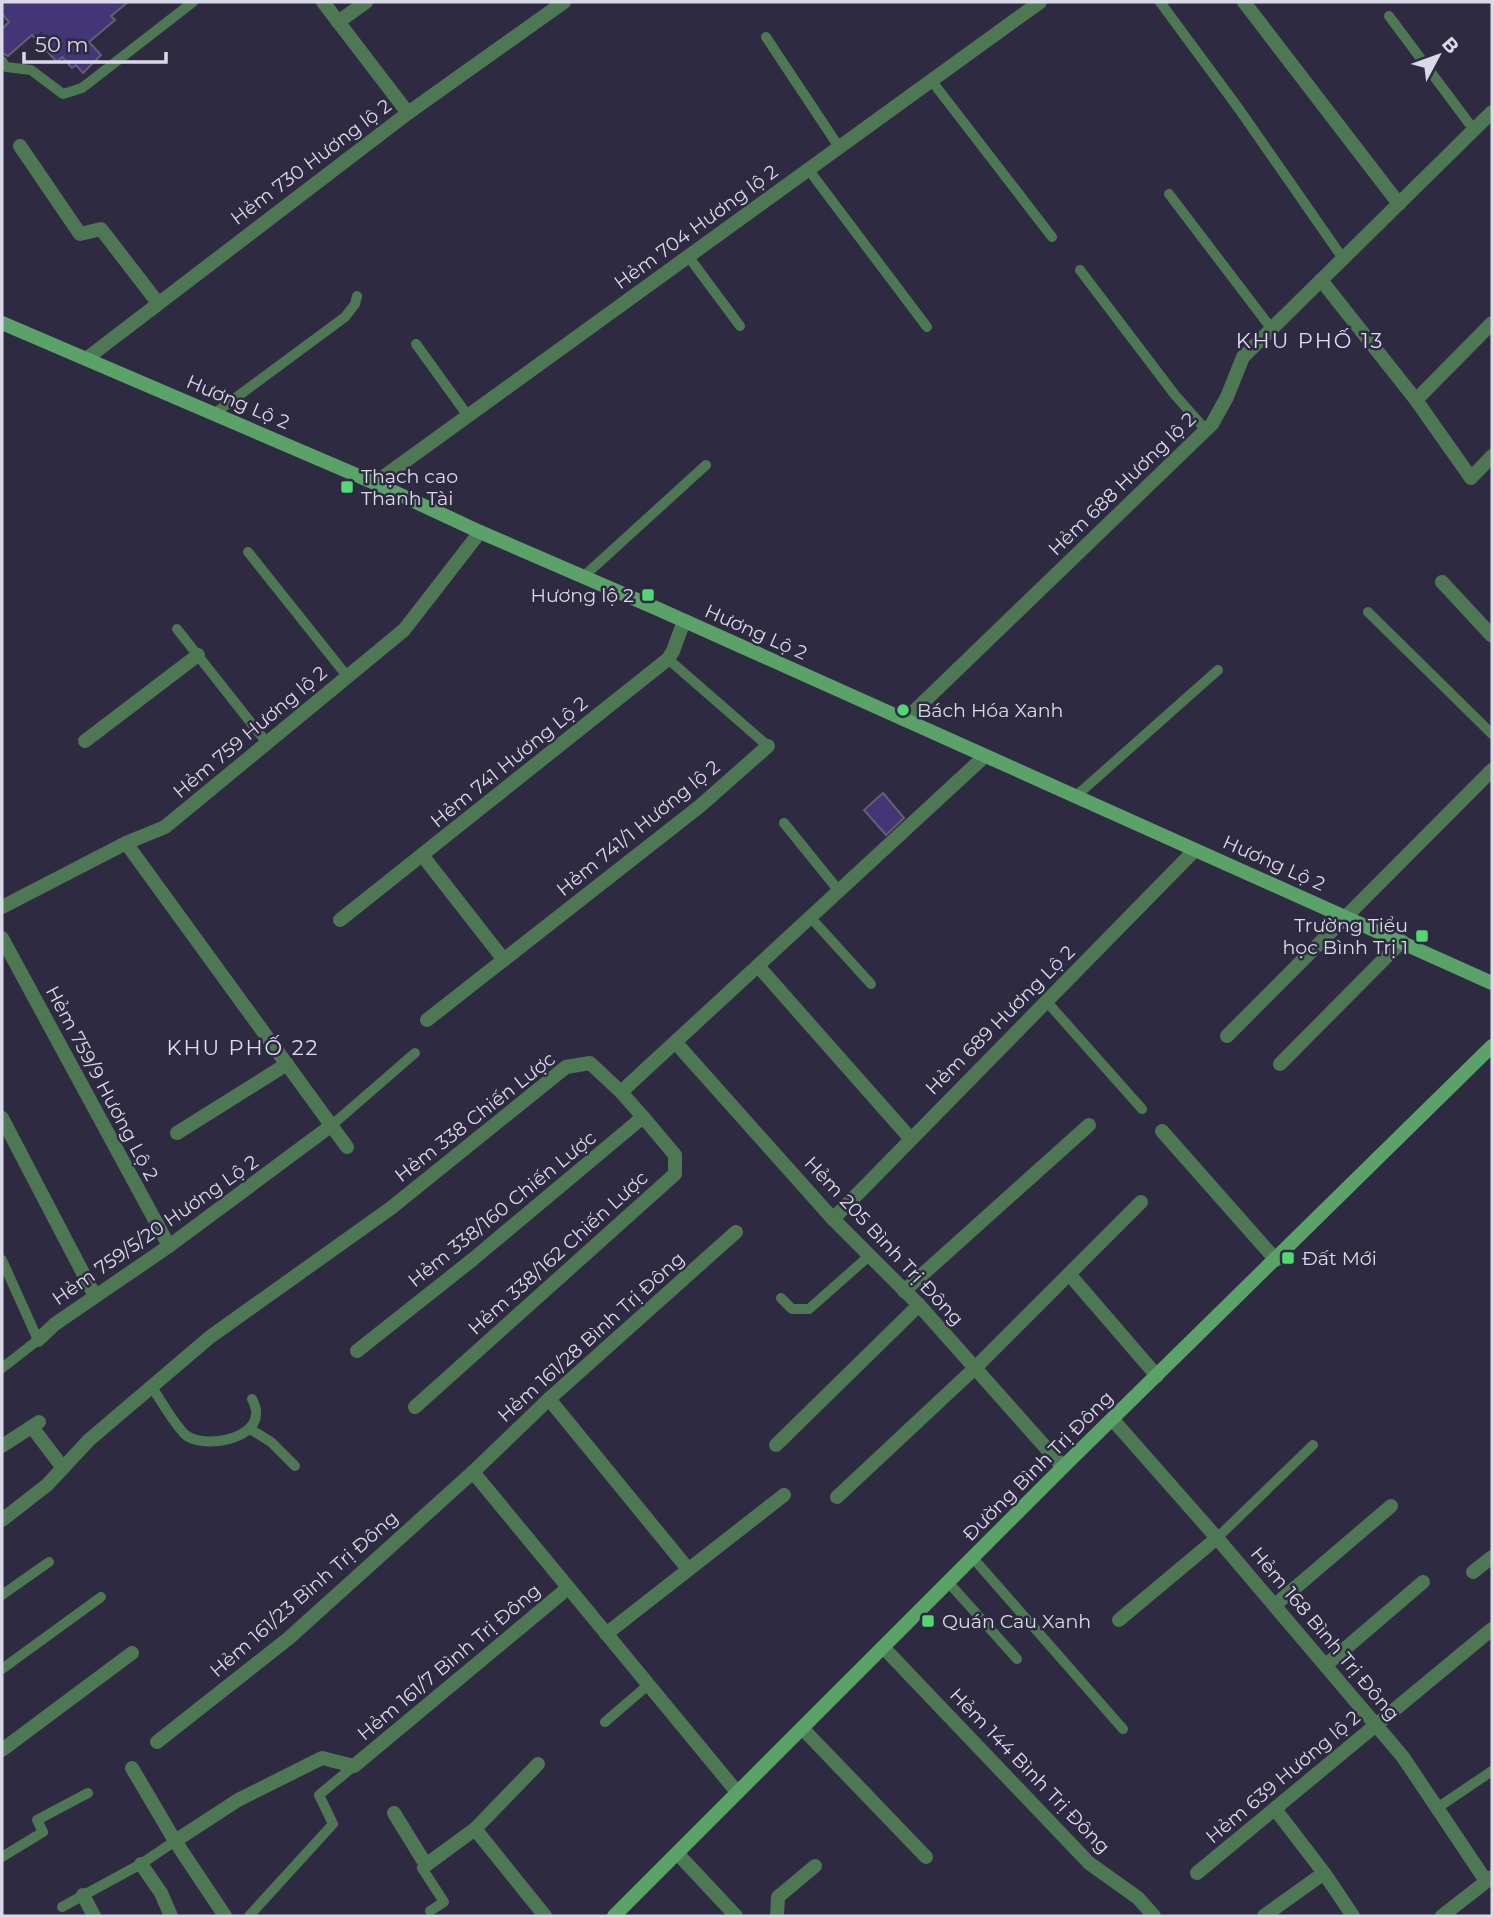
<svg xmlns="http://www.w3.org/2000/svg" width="1494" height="1918" font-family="Montserrat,sans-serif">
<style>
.building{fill:#443576;stroke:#625e78;stroke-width:2}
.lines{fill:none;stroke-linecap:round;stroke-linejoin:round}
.lane{stroke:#4d7853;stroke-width:10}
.street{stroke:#4d7853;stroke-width:14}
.secondary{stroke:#5aa267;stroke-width:14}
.poi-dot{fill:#54d672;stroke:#2e2a41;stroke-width:2.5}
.labels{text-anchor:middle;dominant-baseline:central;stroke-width:5;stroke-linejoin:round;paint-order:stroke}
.street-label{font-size:19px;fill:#dad9e8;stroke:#2e2a41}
.poi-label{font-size:19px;fill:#dad9e8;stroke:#2e2a41;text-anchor:start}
.neighbourhood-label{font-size:21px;letter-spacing:2px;fill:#dedaf8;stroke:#2e2a41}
</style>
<rect width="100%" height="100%" fill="#2e2a41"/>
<!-- building -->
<g class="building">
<polygon points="2,2 128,2 111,16 115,20 89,42 101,55 83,73 76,65 72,68 62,57 57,62 32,35 8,56 2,53 2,29 9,22 2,14"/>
<polygon points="883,793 904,818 886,835 864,810"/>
</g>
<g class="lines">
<!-- lane -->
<g class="lane">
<polyline points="1160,2 1239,109 1344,260"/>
<polyline points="1389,16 1474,130"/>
<polyline points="766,37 839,147"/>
<polyline points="2,61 6,67 31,70 63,94 82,88 193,2"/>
<polyline points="931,80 1052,237"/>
<polyline points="808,169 927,327"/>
<polyline points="1169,194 1271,328"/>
<polyline points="688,256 740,326"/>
<polyline points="1080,270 1175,395 1206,430"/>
<polyline points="416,344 468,416"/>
<polyline points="215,413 345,317 355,304 357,296"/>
<polyline points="248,552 347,676"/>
<polyline points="583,577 706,465"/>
<polyline points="1368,612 1492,734"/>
<polyline points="177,629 267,743"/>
<polyline points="668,659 768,746"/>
<polyline points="1076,796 1218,670"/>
<polyline points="784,823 839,891"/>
<polyline points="811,918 871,984"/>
<polyline points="1047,1002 1142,1109"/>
<polyline points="332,1125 415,1053"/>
<polyline points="2,1260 38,1340 2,1368"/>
<polyline points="781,1298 792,1309 809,1309 869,1256"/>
<path d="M 152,1387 C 159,1398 178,1430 187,1436 C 205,1448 254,1440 256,1415 C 257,1410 254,1403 252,1399"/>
<polyline points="250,1429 271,1442 295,1466"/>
<polyline points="1217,1538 1313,1445"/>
<polyline points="973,1558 1123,1729"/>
<polyline points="948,1582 1017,1659"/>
<polyline points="2,1595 49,1562"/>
<polyline points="2,1669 101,1597"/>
<polyline points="605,1722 648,1685"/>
<polyline points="1437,1808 1492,1771"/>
<polyline points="2,1857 43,1832 37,1820 88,1793"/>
<polyline points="426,1865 422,1868 444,1902 430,1911"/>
<polyline points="62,1907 141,1864 175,1841"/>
<polyline points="249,1916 333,1824 319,1795 354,1766"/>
</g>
<!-- street -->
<g class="street">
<polyline points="323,2 408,113"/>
<polyline points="1244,2 1399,204"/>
<polyline points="338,22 366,2"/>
<polyline points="20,146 80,234 101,229 158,303"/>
<polyline points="1321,280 1416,400 1471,478 1492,456"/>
<polyline points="86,359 408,113 564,2"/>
<polyline points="1416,400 1492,323"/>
<polyline points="375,483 1040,2"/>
<polyline points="1442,582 1492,636"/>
<polyline points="905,720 1212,424 1227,397 1243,357 1492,112"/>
<polyline points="85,741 198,655"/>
<polyline points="126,843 347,1147"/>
<polyline points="422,855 504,960"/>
<polyline points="2,907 126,843 165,827 404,630 480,532"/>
<polyline points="340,920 668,659 673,651 684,621"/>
<polyline points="2,938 169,1246"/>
<polyline points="758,966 910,1138"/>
<polyline points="427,1020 700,806 768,746"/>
<polyline points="1227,1036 1492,770"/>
<polyline points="676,1043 833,1219 919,1305 1063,1467"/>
<polyline points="1280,1064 1402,941"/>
<polyline points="2,1118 95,1296"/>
<polyline points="1162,1131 1276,1260"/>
<polyline points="177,1133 287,1064"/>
<polyline points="833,1219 1195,850"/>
<polyline points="1069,1274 1157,1376"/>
<polyline points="904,1291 1089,1125"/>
<polyline points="38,1340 55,1324 169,1246 332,1125"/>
<polyline points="357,1351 472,1260 643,1117 621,1092"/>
<polyline points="549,1399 688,1569"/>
<polyline points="415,1407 675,1174 675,1155 643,1117"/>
<polyline points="1113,1420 1217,1538 1403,1757 1486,1881"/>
<polyline points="32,1427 63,1468"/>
<polyline points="776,1445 919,1305"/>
<polyline points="2,1446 39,1422"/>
<polyline points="473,1472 737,1792"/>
<polyline points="837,1497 975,1368 1141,1202"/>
<polyline points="2,1520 47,1485 89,1440 210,1337 391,1208 566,1067 590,1063 621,1092 985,756"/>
<polyline points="1473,1572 1492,1557"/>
<polyline points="1275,1605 1391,1506"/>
<polyline points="1119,1620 1217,1538"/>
<polyline points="606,1634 784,1495"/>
<polyline points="883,1647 1089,1863 1138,1898 1154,1916"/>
<polyline points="1326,1665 1423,1582"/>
<polyline points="802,1728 926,1857"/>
<polyline points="157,1742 289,1638 473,1472 549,1399 736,1232"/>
<polyline points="2,1750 132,1653"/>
<polyline points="132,1768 175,1841 225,1916"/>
<polyline points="1275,1809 1324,1873 1353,1916"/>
<polyline points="394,1813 426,1865 475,1829 545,1916"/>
<polyline points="475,1829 538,1764"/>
<polyline points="175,1841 238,1800 322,1758 354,1766 568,1588"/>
<polyline points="677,1853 736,1916"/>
<polyline points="141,1864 161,1893 171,1916"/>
<polyline points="1197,1873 1492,1629"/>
<polyline points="83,1895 94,1916"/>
<polyline points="777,1916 778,1897 815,1866"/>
<polyline points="1264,1916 1324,1873"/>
<polyline points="1442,1916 1492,1877"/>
</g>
<!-- secondary -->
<g class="secondary">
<polyline points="2,323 375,483 480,532 658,609 1492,983"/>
<polyline points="614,1916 1063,1467 1492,1046"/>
</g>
</g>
<!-- markers -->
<g class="poi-dot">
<rect x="340" y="480" width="14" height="14" rx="3.5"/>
<rect x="641" y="588" width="14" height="14" rx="3.5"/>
<circle cx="903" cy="710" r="7"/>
<rect x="1415" y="929" width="14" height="14" rx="3.5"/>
<rect x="1281" y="1251" width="14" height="14" rx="3.5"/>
<rect x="921" y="1614" width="14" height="14" rx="3.5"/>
</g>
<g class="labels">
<!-- street labels -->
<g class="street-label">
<text transform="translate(311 162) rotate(-37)">Hẻm 730 Hương lộ 2</text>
<text transform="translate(696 227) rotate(-36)">Hẻm 704 Hương lộ 2</text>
<text transform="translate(238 402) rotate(23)">Hương Lộ 2</text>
<text transform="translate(1122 484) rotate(-44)">Hẻm 688 Hương lộ 2</text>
<text transform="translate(756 632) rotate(24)">Hương Lộ 2</text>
<text transform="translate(250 732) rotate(-40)">Hẻm 759 Hương lộ 2</text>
<text transform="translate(509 762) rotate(-39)">Hẻm 741 Hương Lộ 2</text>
<text transform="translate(638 828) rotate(-39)">Hẻm 741/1 Hương lộ 2</text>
<text transform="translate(1274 863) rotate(24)">Hương Lộ 2</text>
<text transform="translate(1000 1020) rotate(-45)">Hẻm 689 Hương Lộ 2</text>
<text transform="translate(102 1083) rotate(62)">Hẻm 759/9 Hương Lộ 2</text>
<text transform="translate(475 1117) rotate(-38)">Hẻm 338 Chiến Lược</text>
<text transform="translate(502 1209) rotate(-39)">Hẻm 338/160 Chiến Lược</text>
<text transform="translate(155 1230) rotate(-35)">Hẻm 759/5/20 Hương Lộ 2</text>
<text transform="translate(884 1241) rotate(47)">Hẻm 205 Bình Trị Đông</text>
<text transform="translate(558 1253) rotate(-42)">Hẻm 338/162 Chiến Lược</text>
<text transform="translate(591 1337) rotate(-42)">Hẻm 161/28 Bình Trị Đông</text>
<text transform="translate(1038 1466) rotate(-45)">Đường Bình Trị Đông</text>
<text transform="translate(304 1594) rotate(-41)">Hẻm 161/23 Bình Trị Đông</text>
<text transform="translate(1325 1634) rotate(50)">Hẻm 168 Bình Trị Đông</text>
<text transform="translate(449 1662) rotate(-40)">Hẻm 161/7 Bình Trị Đông</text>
<text transform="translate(1030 1771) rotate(46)">Hẻm 144 Bình Trị Đông</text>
<text transform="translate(1283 1777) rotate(-40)">Hẻm 639 Hương lộ 2</text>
</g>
<!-- poi labels -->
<g class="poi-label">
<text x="361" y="476">Thạch cao<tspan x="361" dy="22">Thanh Tài</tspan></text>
<text x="634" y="595" text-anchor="end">Hương lộ 2</text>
<text x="917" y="710">Bách Hóa Xanh</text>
<text x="1408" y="925" text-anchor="end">Trường Tiểu<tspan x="1408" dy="22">học Bình Trị 1</tspan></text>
<text x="1302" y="1258">Đất Mới</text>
<text x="942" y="1621">Quán Cau Xanh</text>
</g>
<!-- neighbourhood labels -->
<g class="neighbourhood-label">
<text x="1310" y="340">KHU PHỐ 13</text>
<text x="243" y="1047">KHU PHỐ 22</text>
</g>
</g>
<!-- border -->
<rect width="1494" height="1918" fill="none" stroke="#dad9e8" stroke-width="7"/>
<!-- north arrow -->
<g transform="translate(1438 56) rotate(49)" stroke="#2e2a41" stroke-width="5" paint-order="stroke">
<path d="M0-5L12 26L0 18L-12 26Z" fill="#dad9e8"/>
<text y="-10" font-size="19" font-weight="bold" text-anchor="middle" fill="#dad9e8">B</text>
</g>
<!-- scale -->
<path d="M24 52v10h142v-10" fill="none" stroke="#dad9e8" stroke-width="3.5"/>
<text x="35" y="52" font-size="21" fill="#dad9e8" stroke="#2e2a41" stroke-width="5" paint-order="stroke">50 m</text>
</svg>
